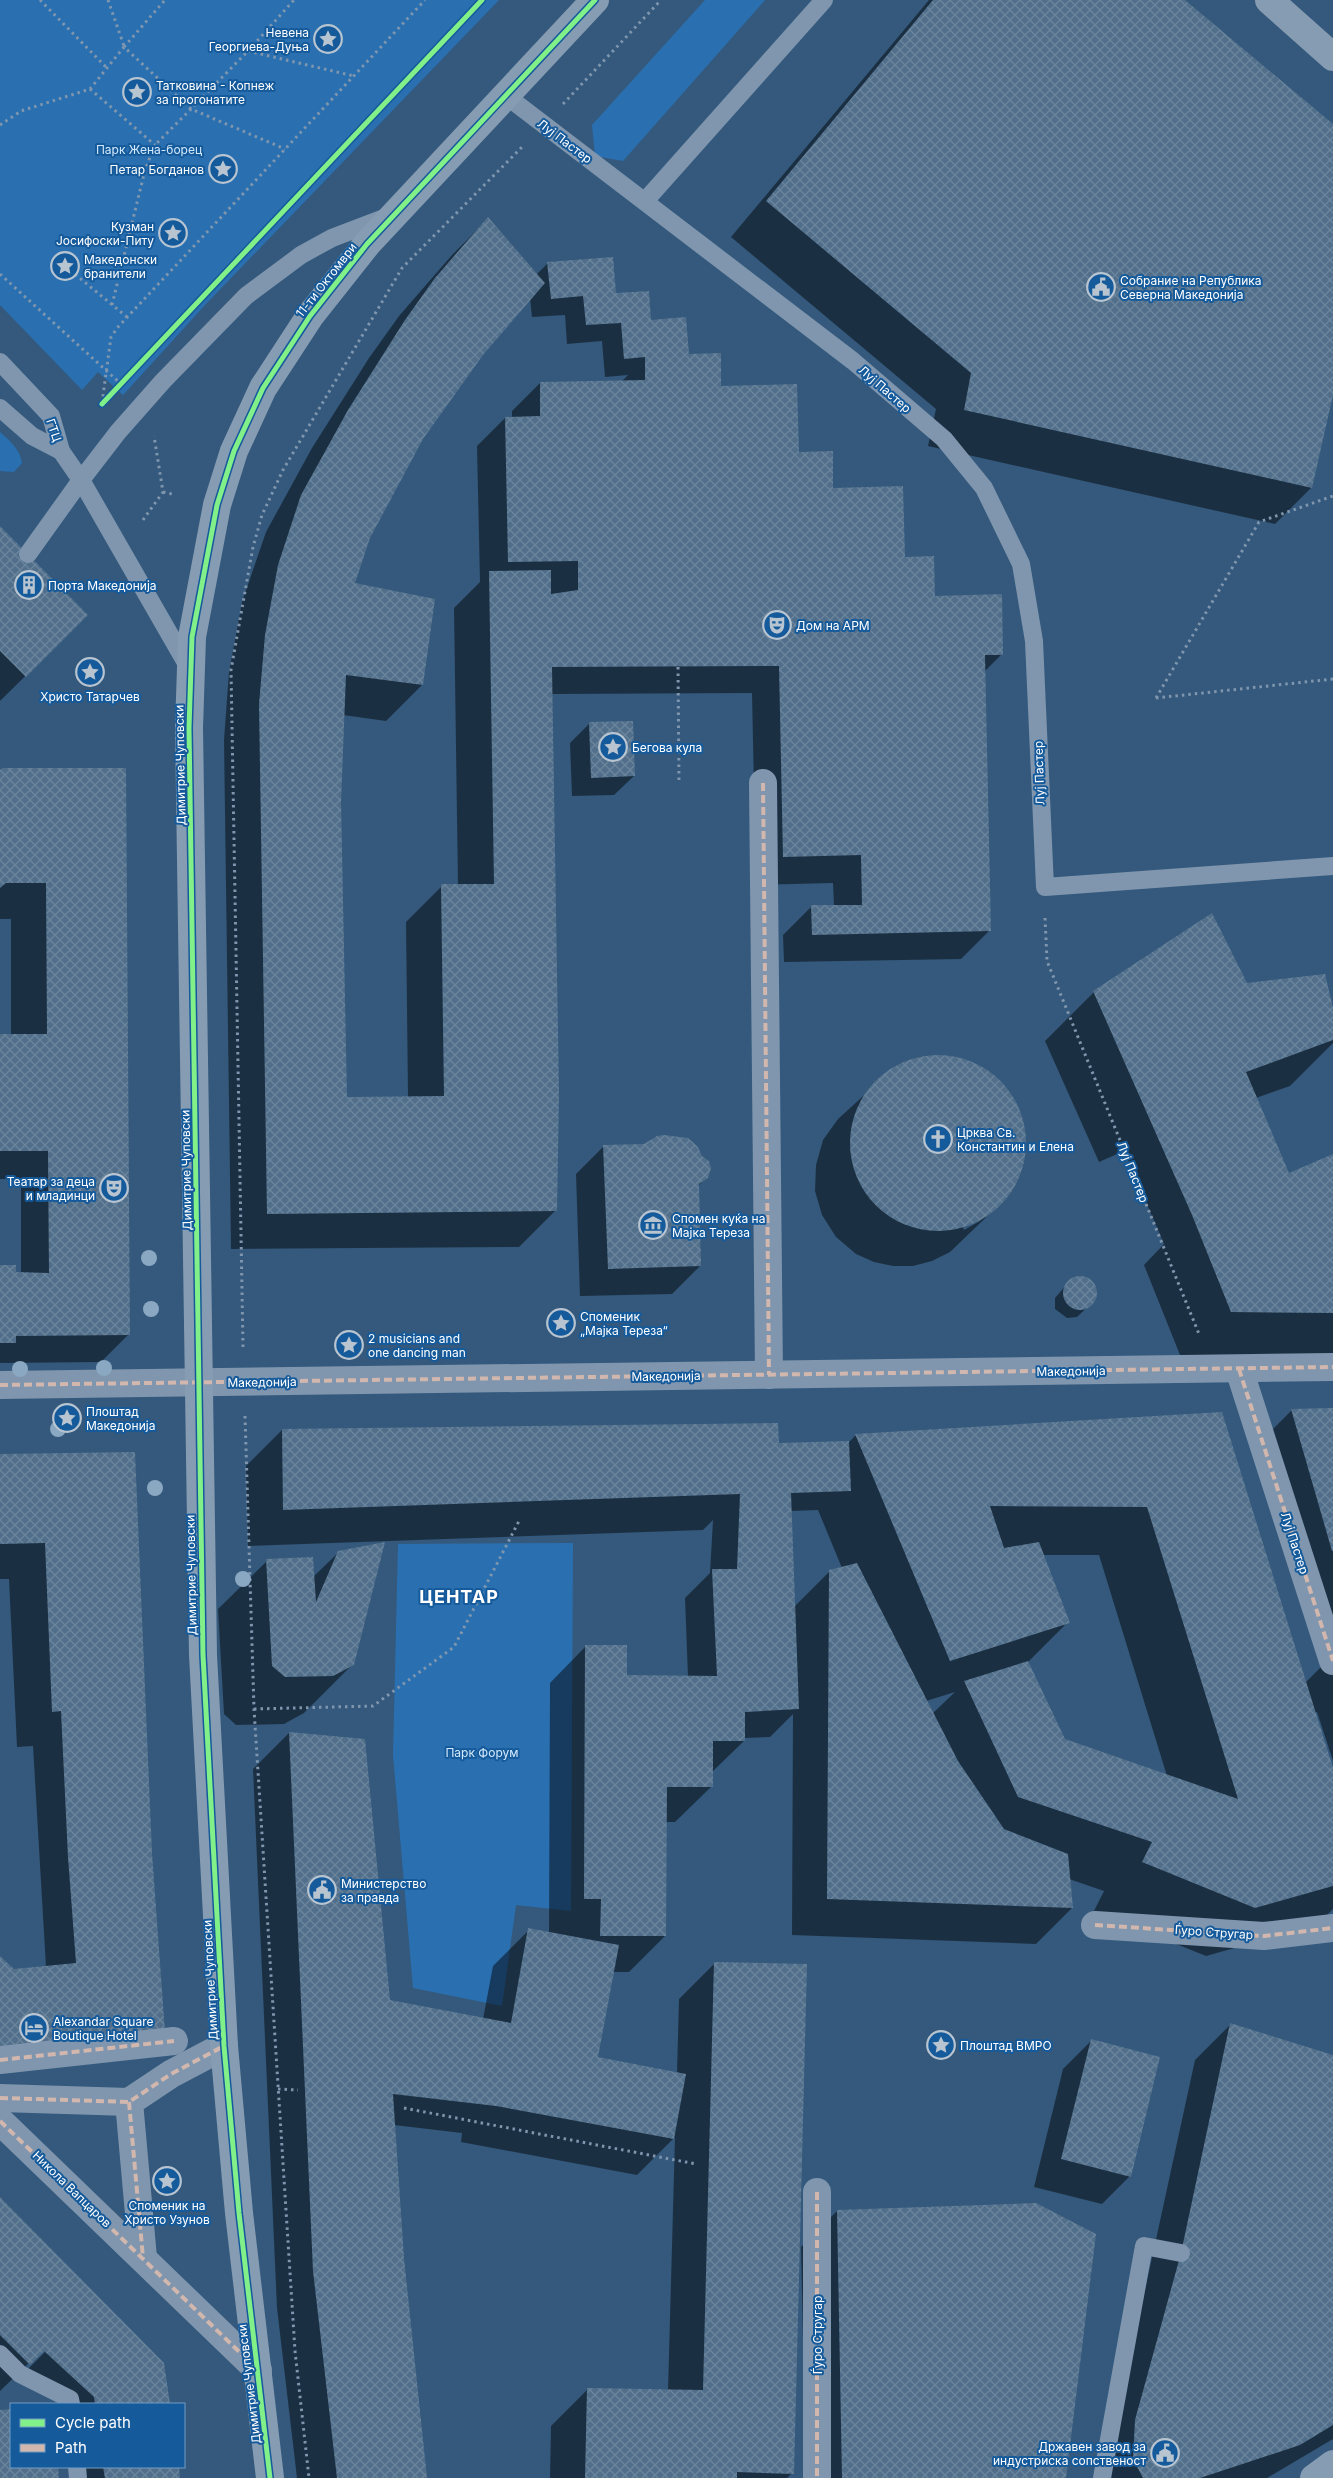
<svg xmlns="http://www.w3.org/2000/svg" width="1333" height="2478" font-family="Inter,sans-serif">
<style>
.green{fill:#2a70b1}
.shadow{fill:#0007;fill-rule:evenodd}
.building{fill:url(#building-cross-hatch)}
.lines{fill:none;stroke-linecap:round;stroke-linejoin:round}
.path{stroke:#7f96ae;stroke-width:3;stroke-dasharray:2.5 4;stroke-linecap:butt}
.lane{stroke:#7f96ae;stroke-width:18}
.street{stroke:#7f96ae;stroke-width:28}
.secondary{stroke:#869cb2;stroke-width:28}
.quiet{stroke:#d1b7ad;stroke-width:4;stroke-dasharray:8 4;stroke-linecap:butt}
.cycleway-casing{stroke:#155a9b;stroke-width:8}
.cycleway{stroke:#82f089;stroke-width:5}
.tree{fill:#8ba8c3}
.labels{text-anchor:middle;dominant-baseline:central;stroke-width:4;stroke-linejoin:round;paint-order:stroke}
.poi-label{font-size:12px;fill:#fff;stroke:#155a9b;text-anchor:start}
.street-label{font-size:12px;fill:#fff;stroke:#155a9b}
.park-label{font-size:12px;fill:#d2e9fd;stroke:#155a9b}
.district-label{font-size:18px;font-weight:bold;letter-spacing:1px;fill:#fff;stroke:#155a9b}
</style>
<defs>
<pattern id="building-cross-hatch" width="8" height="8" patternUnits="userSpaceOnUse" patternTransform="scale(1.25)"><rect width="8" height="8" fill="#516f8b"/><path d="M0 0l8 8M0 8l8-8" fill="none" stroke="#6b859c"/></pattern>
</defs>
<rect width="100%" height="100%" fill="#34597c"/>
<!-- green -->
<g class="green">
<polygon points="0,0 499,0 206,304 123,395 98,372 82,390 0,305"/>
<polygon points="705,0 765,0 623,161 595,156 592,125"/>
<path d="M 0,432 C 10,441 20,449 22,463 L 14,472 L 0,471 Z"/>
<polygon points="573,1543 571,1911 516,1905 502,2006 413,1988 393,1755 398,1544"/>
</g>
<!-- shadow -->
<g class="shadow">
<polygon points="929,0 1184,0 1333,126 1333,389 1311,488 1275,524 928,446 936,409 731,237"/>
<path d="M 488,219 L 536,275 L 548,263 L 614,294 L 650,321 L 688,353 L 720,387 L 798,453 L 903,558 L 934,597 L 1002,654 L 984,672 L 990,930 L 961,959 L 784,962 L 783,935 L 811,907 L 834,906 L 833,883 L 756,885 L 752,693 L 552,694 L 555,1211 L 519,1247 L 231,1249 L 224,740 L 229,672 L 242,602 L 266,532 L 312,448 L 369,358 L 399,316 L 452,255 ZM 530,298 L 532,317 L 565,315 L 567,344 L 602,341 L 605,377 L 628,375 L 621,382 L 540,383 L 512,411 L 512,418 L 505,418 L 477,446 L 480,582 L 454,608 L 458,886 L 442,886 L 406,922 L 408,1097 L 346,1098 L 340,802 L 343,715 L 386,721 L 422,685 L 353,584 L 368,538 L 422,438 L 482,354 Z"/>
<polygon points="0,528 87,615 0,701"/>
<polygon points="632,722 634,776 614,795 572,796 570,743 589,724"/>
<polygon points="125,769 129,1334 101,1362 0,1363 0,1266 15,1274 21,1274 21,1179 0,1179 0,1036 11,1035 11,919 0,919 0,771"/>
<polygon points="1247,984 1333,1013 1333,1043 1290,1086 1256,1098 1284,1177 1333,1155 1333,1362 1182,1360 1144,1265 1164,1244 1124,1151 1099,1162 1045,1041 1094,992"/>
<path d="M 944,1056 L 969,1061 L 992,1074 L 1010,1093 L 1019,1110 L 1024,1129 L 1025,1149 L 1021,1169 L 1013,1187 L 1001,1203 L 950,1252 L 932,1261 L 913,1266 L 893,1266 L 874,1262 L 856,1254 L 836,1237 L 822,1215 L 815,1191 L 816,1165 L 823,1140 L 838,1119 L 895,1067 L 919,1057 ZM 980,1218 L 980,1221 L 964,1230 L 963,1227 Z"/>
<polygon points="657,1137 679,1137 688,1139 707,1177 697,1187 700,1266 672,1294 580,1296 576,1174 604,1146 645,1145"/>
<polygon points="1076,1278 1086,1278 1094,1285 1095,1300 1077,1317 1067,1318 1055,1309 1055,1298 1067,1284"/>
<polygon points="1333,1409 1333,1635 1264,1438 1292,1410"/>
<path d="M 1221,1413 L 1305,1683 L 1333,1655 L 1333,1761 L 1317,1712 L 1314,1712 L 1333,1772 L 1333,1909 L 1317,1925 L 1206,1956 L 1094,1911 L 1104,1891 L 1069,1879 L 1072,1908 L 1036,1944 L 792,1935 L 793,1714 L 770,1737 L 744,1738 L 744,1741 L 711,1773 L 712,1786 L 675,1822 L 665,1822 L 665,1936 L 629,1972 L 613,1972 L 597,2058 L 677,2073 L 679,1999 L 715,1963 L 792,2473 L 787,2478 L 550,2478 L 551,2426 L 587,2390 L 668,2391 L 675,2137 L 637,2175 L 461,2142 L 462,2133 L 394,2125 L 403,2258 L 426,2478 L 297,2478 L 277,2308 L 253,1769 L 289,1733 L 389,2001 L 483,2019 L 493,1966 L 529,1930 L 549,1933 L 550,1683 L 586,1646 L 626,1677 L 688,1677 L 685,1598 L 710,1573 L 713,1520 L 703,1530 L 248,1546 L 246,1466 L 282,1430 L 778,1444 L 849,1442 L 856,1435 ZM 818,1510 L 842,1568 L 830,1571 L 794,1607 L 791,1511 ZM 1043,1555 L 1099,1555 L 1167,1776 L 1064,1740 L 1027,1663 L 1068,1622 ZM 955,1692 L 932,1714 L 926,1701 Z"/>
<polygon points="134,1453 151,1853 163,2031 135,2059 0,2073 0,1958 13,1970 46,1967 33,1746 17,1747 9,1579 0,1579 0,1455"/>
<polygon points="339,1552 353,1664 304,1713 284,1724 236,1725 224,1714 218,1609 267,1561 313,1577"/>
<polygon points="1231,2024 1333,2056 1333,2439 1267,2478 1098,2478 1100,2457 1145,2290 1195,2060"/>
<polygon points="1091,2041 1130,2176 1102,2204 1034,2187 1063,2069"/>
<polygon points="0,2198 163,2364 169,2404 62,2404 26,2371 76,2321 74,2319 0,2391"/>
<polygon points="837,2211 1064,2478 806,2478 801,2247"/>
<polygon points="11,2410 11,2467 57,2467 58,2478 0,2478 0,2411"/>
<polygon points="72,2467 177,2467 179,2478 73,2478"/>
</g>
<!-- building -->
<g class="building">
<polygon points="933,0 1185,0 1333,124 1333,395 1312,488 964,410 971,373 766,201"/>
<polygon points="488,217 545,283 483,355 423,439 370,538 355,583 435,599 423,685 346,675 341,802 347,1097 444,1096 441,884 494,884 489,571 551,570 551,594 578,590 578,561 508,562 505,417 540,416 540,382 645,380 645,357 624,359 621,323 586,325 583,296 551,299 547,262 613,257 616,293 649,291 651,320 686,317 689,354 721,353 721,386 797,384 799,452 833,451 833,488 903,486 905,557 934,556 935,596 1002,594 1003,655 985,655 991,931 812,935 811,905 862,905 861,855 783,857 779,666 552,667 559,1094 557,1211 267,1214 259,704 265,635 278,565 301,495 348,410 405,320 435,278"/>
<polygon points="0,526 88,615 26,677 0,651"/>
<polygon points="633,721 635,776 591,778 589,722"/>
<polygon points="3,768 126,768 130,1335 16,1336 16,1343 0,1343 0,1265 16,1265 16,1272 49,1273 48,1151 0,1151 0,1034 47,1034 46,883 6,883 0,888 0,770"/>
<polygon points="1212,913 1247,983 1325,974 1333,1008 1333,1040 1246,1072 1289,1173 1333,1154 1333,1313 1231,1312 1192,1215 1093,991"/>
<circle cx="938" cy="1143" r="88"/>
<polygon points="664,1135 688,1138 698,1147 702,1156 709,1161 711,1168 708,1178 699,1184 701,1266 608,1269 603,1145 644,1144 657,1136"/>
<circle cx="1080" cy="1293" r="17"/>
<polygon points="1333,1408 1333,1551 1332,1551 1291,1409"/>
<polygon points="1222,1412 1333,1768 1333,1886 1255,1908 1142,1862 1152,1842 1018,1797 964,1681 1028,1661 1065,1739 1238,1799 1147,1507 990,1506 1004,1548 1039,1542 1070,1623 950,1661 855,1434"/>
<polygon points="778,1423 779,1443 849,1441 851,1491 791,1493 799,1709 745,1712 745,1741 713,1741 713,1787 667,1787 666,1936 600,1936 601,1899 584,1899 585,1645 627,1645 627,1675 717,1676 712,1569 737,1569 740,1494 283,1510 282,1429"/>
<polygon points="135,1452 152,1853 165,2032 0,2049 0,1956 14,1969 76,1963 68,1857 61,1711 52,1712 45,1543 0,1544 0,1454"/>
<polygon points="385,1542 354,1665 333,1676 285,1677 272,1666 266,1559 313,1557 316,1602 338,1551"/>
<polygon points="857,1563 958,1761 1004,1829 1068,1854 1073,1908 827,1899 829,1570"/>
<polygon points="289,1732 365,1739 390,2000 511,2023 528,1928 619,1945 598,2057 686,2074 674,2139 496,2106 393,2094 404,2258 427,2478 337,2478 313,2271"/>
<polygon points="714,1962 807,1964 794,2474 737,2472 737,2478 585,2478 587,2388 703,2390"/>
<polygon points="1230,2023 1333,2055 1333,2425 1300,2445 1200,2478 1143,2478 1133,2459 1135,2420 1181,2253"/>
<polygon points="1091,2039 1160,2057 1131,2177 1061,2159"/>
<polygon points="0,2197 164,2363 170,2404 95,2404 94,2397 44,2351 30,2365 0,2335"/>
<polygon points="1036,2203 1096,2234 1066,2478 842,2478 837,2210"/>
<polygon points="11,2409 11,2467 58,2467 59,2478 0,2478 0,2410"/>
<polygon points="103,2467 179,2467 180,2478 105,2478"/>
</g>
<g class="lines">
<!-- path -->
<g class="path">
<polyline points="40,0 106,67"/>
<polyline points="108,0 124,46"/>
<polyline points="124,47 165,0"/>
<polyline points="248,51 354,76"/>
<polyline points="90,89 155,145"/>
<polyline points="563,104 661,0"/>
<polyline points="0,125 21,111 90,89 124,47 191,109 248,51 294,0"/>
<polyline points="65,266 127,317"/>
<polyline points="0,274 121,384"/>
<polyline points="112,305 145,170 155,145 191,109 285,149"/>
<polyline points="102,403 111,337 118,327 425,0"/>
<polyline points="163,492 172,494"/>
<polyline points="143,520 163,492 154,436"/>
<polyline points="678,667 679,784"/>
<polyline points="1156,698 1259,522 1333,496"/>
<polyline points="1156,698 1333,679"/>
<polyline points="1045,918 1047,961 1199,1334"/>
<polyline points="243,1347 231,670 253,547 262,515 283,470 402,268 523,146"/>
<polyline points="245,1416 254,1709 295,2351 309,2478"/>
<polyline points="254,1709 373,1706 454,1647 519,1521"/>
<polyline points="278,2089 298,2090"/>
<polyline points="404,2108 696,2164"/>
</g>
<!-- lane -->
<g class="lane">
<polyline points="505,95 853,361 944,439 984,488 1021,564 1034,641 1045,887 1333,866"/>
<polyline points="645,201 824,0"/>
<polyline points="0,362 51,416 61,451 81,480 189,668"/>
<polyline points="0,408 32,436 61,451"/>
<polyline points="28,554 81,480 118,432 163,381 246,296 301,255 332,238 387,217"/>
<polyline points="0,2354 20,2374 70,2399 71,2404"/>
<polyline points="77,2467 78,2478"/>
<polyline points="1102,2478 1144,2246 1181,2253"/>
</g>
<!-- street -->
<g class="street">
<polyline points="763,783 769,1375"/>
<polyline points="1239,1369 1333,1661"/>
<polyline points="0,1385 1333,1367"/>
<polyline points="1095,1925 1264,1936 1333,1928"/>
<polyline points="0,2060 174,2041"/>
<polyline points="0,2098 129,2102 171,2074 224,2046"/>
<polyline points="129,2102 143,2258"/>
<polyline points="0,2121 258,2370"/>
<polyline points="817,2192 817,2478"/>
</g>
<!-- secondary -->
<g class="secondary">
<polyline points="1269,0 1333,57"/>
<polyline points="270,2478 239,2213 224,2046 203,1655 189,728 192,637 217,505 234,451 263,388 310,316 367,244 595,0"/>
<polyline points="1314,2478 1333,2464"/>
</g>
<!-- quiet -->
<g class="quiet">
<polyline points="763,783 769,1375"/>
<polyline points="1239,1369 1333,1661"/>
<polyline points="0,1385 1333,1367"/>
<polyline points="1095,1925 1264,1936 1333,1928"/>
<polyline points="0,2060 174,2041"/>
<polyline points="0,2098 129,2102 171,2074 224,2046"/>
<polyline points="129,2102 143,2258"/>
<polyline points="0,2121 257,2369"/>
<polyline points="817,2192 817,2478"/>
</g>
<defs>
<g id="cycleway">
<polyline points="102,404 482,0"/>
<polyline points="270,2478 239,2213 224,2046 203,1655 189,728 192,637 217,505 234,451 263,388 310,316 367,244 595,0"/>
</g>
</defs>
<!-- cycleway casing -->
<use href="#cycleway" class="cycleway-casing"/>
<!-- cycleway -->
<use href="#cycleway" class="cycleway"/>
</g>
<!-- trees -->
<g class="tree">
<circle cx="149" cy="1258" r="8"/>
<circle cx="151" cy="1309" r="8"/>
<circle cx="104" cy="1368" r="8"/>
<circle cx="20" cy="1369" r="8"/>
<circle cx="58" cy="1429" r="8"/>
<circle cx="155" cy="1488" r="8"/>
<circle cx="243" cy="1579" r="8"/>
</g>
<!-- icons -->
<defs>
<symbol id="sight-ring" viewBox="-11 -11 22 22"><circle r="9.5" fill="#155a9b" stroke="#b8c5d1" stroke-width="1.5"/><path d="M0-6L1.8-2.2L6-1.7L2.9 1.2L3.7 5.4L0 3.3L-3.7 5.4L-2.9 1.2L-6-1.7L-1.8-2.2Z" fill="#b8c5d1"/></symbol>
<symbol id="civic-ring" viewBox="-11 -11 22 22"><circle r="9.5" fill="#155a9b" stroke="#b8c5d1" stroke-width="1.5"/><path d="M-.6-6.5H3V-4.5H.6V-3L4-1V1h2V6H-6V1h2V-1L-.6-3ZM-1.2 2.5V6h2.4V2.5Z" fill="#b8c5d1"/></symbol>
<symbol id="building-ring" viewBox="-11 -11 22 22"><circle r="9.5" fill="#155a9b" stroke="#b8c5d1" stroke-width="1.5"/><path d="M-4-6H4V6H1V3H-1V6H-4ZM-2.5-4.3h1.7v1.8h-1.7ZM.8-4.3h1.7v1.8H.8ZM-2.5-1h1.7V.8h-1.7ZM.8-1h1.7V.8H.8Z" fill="#b8c5d1"/></symbol>
<symbol id="theatre-ring" viewBox="-11 -11 22 22"><circle r="9.5" fill="#155a9b" stroke="#b8c5d1" stroke-width="1.5"/><path d="M-5-5.5Q0-4 5-5.5V0Q5 5 0 6Q-5 5-5 0ZM-3.3-2.5H-1v1.5H-3.3ZM1-2.5H3.3v1.5H1ZM-2.8 1Q0 5.5 2.8 1Z" fill="#b8c5d1"/></symbol>
<symbol id="church-ring" viewBox="-11 -11 22 22"><circle r="9.5" fill="#155a9b" stroke="#b8c5d1" stroke-width="1.5"/><path d="M-1.2-6h2.4v3.5h3.3v2.4h-3.3V6h-2.4V-.1h-3.3v-2.4h3.3Z" fill="#b8c5d1"/></symbol>
<symbol id="museum-ring" viewBox="-11 -11 22 22"><circle r="9.5" fill="#155a9b" stroke="#b8c5d1" stroke-width="1.5"/><path d="M0-6L6-3V-2H-6V-3ZM-5-1h2V3h-2ZM-1-1h2V3h-2ZM3-1h2V3H3ZM-6 4H6V6H-6Z" fill="#b8c5d1"/></symbol>
<symbol id="hotel-ring" viewBox="-11 -11 22 22"><circle r="9.5" fill="#155a9b" stroke="#b8c5d1" stroke-width="1.5"/><path d="M-6-4.5h1.5V1H6V5H4.5V3h-9V5H-6ZM-4 0a1.8 1.8 0 1 1 3.6 0ZM.5 0V-2.5h3Q6-2.5 6 0Z" fill="#b8c5d1"/></symbol>
</defs>
<g fill-rule="evenodd">
<use href="#sight-ring" x="312" y="23" width="32" height="32"/>
<use href="#sight-ring" x="121" y="76" width="32" height="32"/>
<use href="#sight-ring" x="207" y="153" width="32" height="32"/>
<use href="#sight-ring" x="157" y="217" width="32" height="32"/>
<use href="#sight-ring" x="49" y="250" width="32" height="32"/>
<use href="#civic-ring" x="1085" y="271" width="32" height="32"/>
<use href="#building-ring" x="13" y="569" width="32" height="32"/>
<use href="#theatre-ring" x="761" y="609" width="32" height="32"/>
<use href="#sight-ring" x="74" y="656" width="32" height="32"/>
<use href="#sight-ring" x="597" y="731" width="32" height="32"/>
<use href="#church-ring" x="922" y="1123" width="32" height="32"/>
<use href="#theatre-ring" x="98" y="1172" width="32" height="32"/>
<use href="#museum-ring" x="637" y="1209" width="32" height="32"/>
<use href="#sight-ring" x="545" y="1307" width="32" height="32"/>
<use href="#sight-ring" x="333" y="1329" width="32" height="32"/>
<use href="#sight-ring" x="51" y="1402" width="32" height="32"/>
<use href="#civic-ring" x="306" y="1874" width="32" height="32"/>
<use href="#hotel-ring" x="18" y="2012" width="32" height="32"/>
<use href="#sight-ring" x="925" y="2029" width="32" height="32"/>
<use href="#sight-ring" x="151" y="2165" width="32" height="32"/>
<use href="#civic-ring" x="1149" y="2437" width="32" height="32"/>
</g>
<g class="labels">
<!-- poi labels -->
<g class="poi-label">
<text x="309" y="32" text-anchor="end">Невена<tspan x="309" dy="14">Георгиева-Дуња</tspan></text>
<text x="156" y="85">Татковина - Копнеж<tspan x="156" dy="14">за прогонатите</tspan></text>
<text x="204" y="169" text-anchor="end">Петар Богданов</text>
<text x="154" y="226" text-anchor="end">Кузман<tspan x="154" dy="14">Јосифоски-Питу</tspan></text>
<text x="84" y="259">Македонски<tspan x="84" dy="14">бранители</tspan></text>
<text x="1120" y="280">Собрание на Република<tspan x="1120" dy="14">Северна Македонија</tspan></text>
<text x="48" y="585">Порта Македонија</text>
<text x="796" y="625">Дом на АРМ</text>
<text x="90" y="696" text-anchor="middle">Христо Татарчев</text>
<text x="632" y="747">Бегова кула</text>
<text x="957" y="1132">Црква Св.<tspan x="957" dy="14">Константин и Елена</tspan></text>
<text x="95" y="1181" text-anchor="end">Театар за деца<tspan x="95" dy="14">и младинци</tspan></text>
<text x="672" y="1218">Спомен куќа на<tspan x="672" dy="14">Мајка Тереза</tspan></text>
<text x="580" y="1316">Споменик<tspan x="580" dy="14">„Мајка Тереза“</tspan></text>
<text x="368" y="1338">2 musicians and<tspan x="368" dy="14">one dancing man</tspan></text>
<text x="86" y="1411">Плоштад<tspan x="86" dy="14">Македонија</tspan></text>
<text x="341" y="1883">Министерство<tspan x="341" dy="14">за правда</tspan></text>
<text x="53" y="2021">Alexandar Square<tspan x="53" dy="14">Boutique Hotel</tspan></text>
<text x="960" y="2045">Плоштад ВМРО</text>
<text x="167" y="2205" text-anchor="middle">Споменик на<tspan x="167" dy="14">Христо Узунов</tspan></text>
<text x="1146" y="2446" text-anchor="end">Државен завод за<tspan x="1146" dy="14">индустриска сопственост</tspan></text>
</g>
<!-- street labels -->
<g class="street-label">
<text transform="translate(565 141) rotate(37)">Луј Пастер</text>
<text transform="translate(326 280) rotate(-52)">11-ти Октомври</text>
<text transform="translate(885 389) rotate(41)">Луј Пастер</text>
<text transform="translate(54 430) rotate(71)">ГТЦ</text>
<text transform="translate(180 765) rotate(-91)">Димитрие Чуповски</text>
<text transform="translate(1039 773) rotate(-92)">Луј Пастер</text>
<text transform="translate(186 1170) rotate(-91)">Димитрие Чуповски</text>
<text transform="translate(1133 1172) rotate(68)">Луј Пастер</text>
<text transform="translate(1071 1371) rotate(-1)">Македонија</text>
<text transform="translate(666 1376) rotate(-1)">Македонија</text>
<text transform="translate(262 1382) rotate(-1)">Македонија</text>
<text transform="translate(1295 1543) rotate(72)">Луј Пастер</text>
<text transform="translate(191 1575) rotate(-91)">Димитрие Чуповски</text>
<text transform="translate(1214 1932) rotate(4)">Ѓуро Стругар</text>
<text transform="translate(210 1980) rotate(-93)">Димитрие Чуповски</text>
<text transform="translate(72 2189) rotate(44)">Никола Вапцаров</text>
<text transform="translate(817 2335) rotate(-90)">Ѓуро Стругар</text>
<text transform="translate(249 2384) rotate(-97)">Димитрие Чуповски</text>
</g>
<!-- park labels -->
<g class="park-label">
<text x="149" y="149">Парк Жена-борец</text>
<text x="482" y="1752">Парк Форум</text>
</g>
<!-- district labels -->
<g class="district-label">
<text x="459" y="1596">ЦЕНТАР</text>
</g>
</g>
<!-- legend -->
<rect x="10" y="2403" width="175" height="65" fill="#155a9b" stroke="#739cc3"/>
<rect x="20" y="2419" width="25" height="8" fill="#82f089" stroke="#739cc3"/>
<text x="55" y="2428" font-size="15" fill="#ffffff">Cycle path</text>
<rect x="20" y="2444" width="25" height="8" fill="#d1b7ad" stroke="#739cc3"/>
<text x="55" y="2453" font-size="15" fill="#ffffff">Path</text>
</svg>
